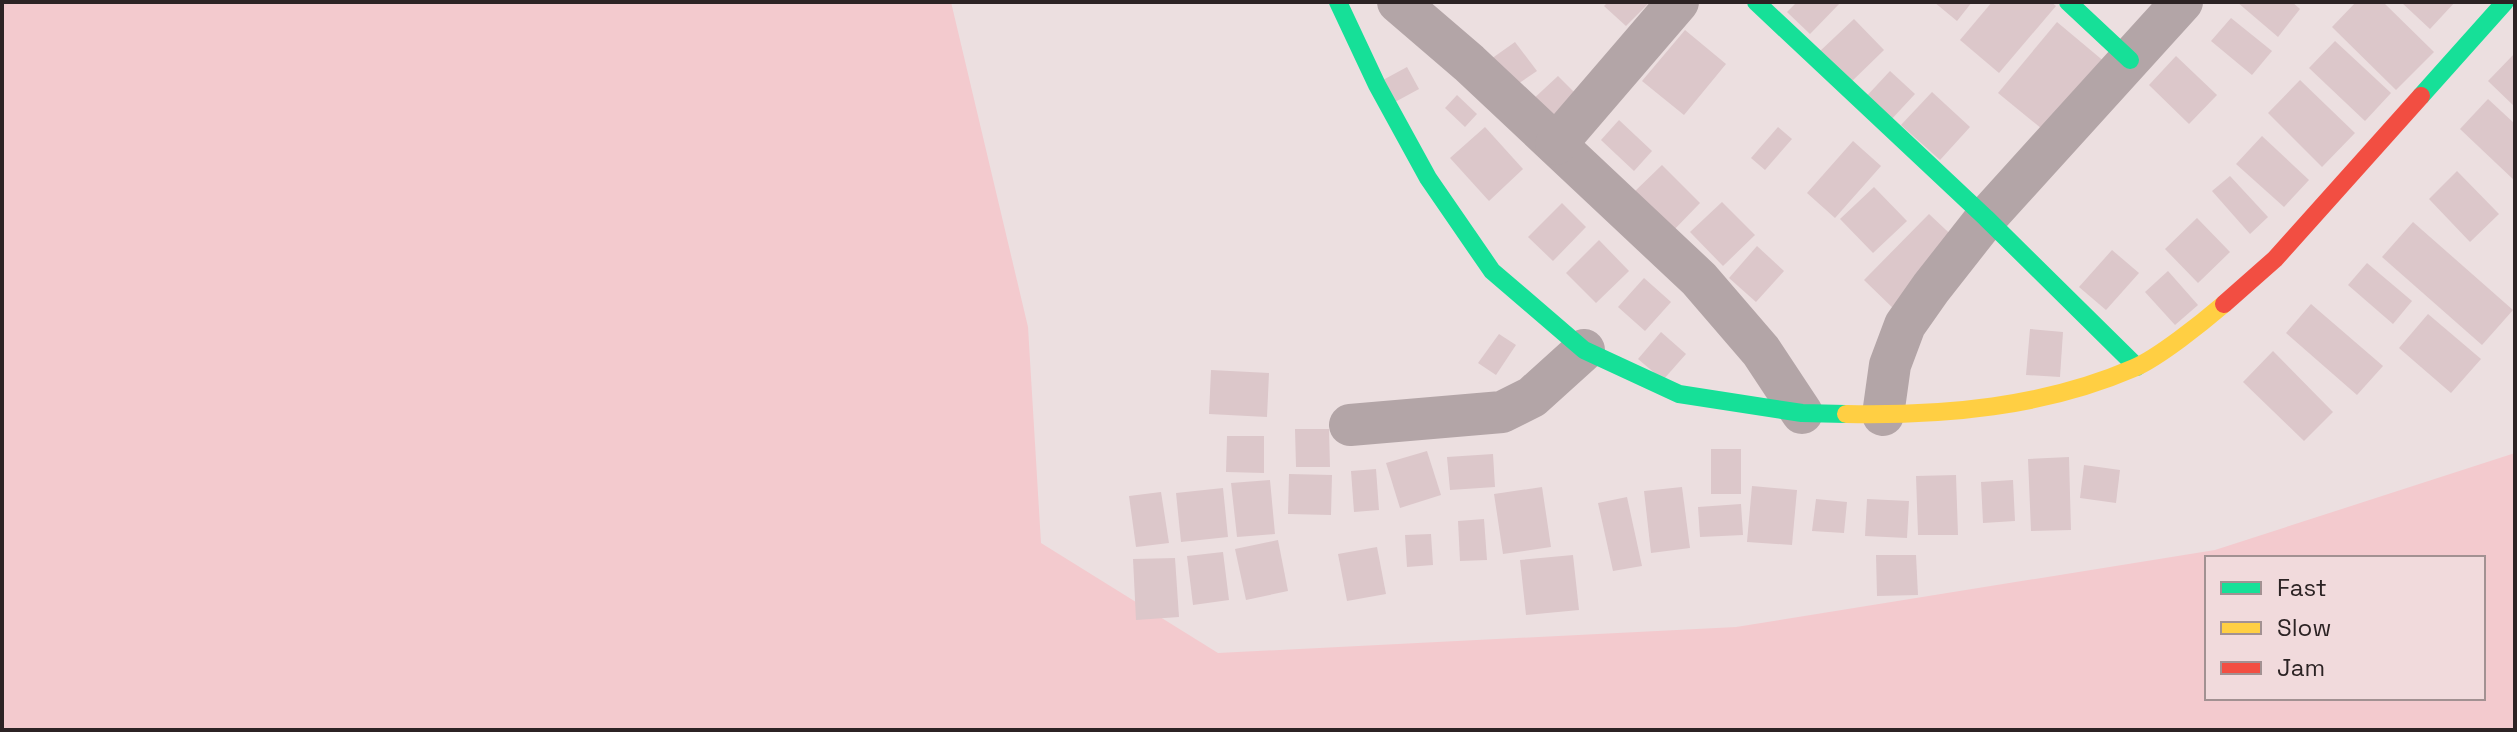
<svg xmlns="http://www.w3.org/2000/svg" width="2517" height="732" font-family="'Space Grotesk',sans-serif">
<style>
.green{fill:#f3cace;fill-rule:evenodd}
.building{fill:#dcc7ca}
.lines{fill:none;stroke-linecap:round;stroke-linejoin:round}
.street{stroke:#b3a5a7;stroke-width:42}
.fast{stroke:#16e098;stroke-width:18}
.slow{stroke:#ffcf43;stroke-width:18}
.jam{stroke:#f24e42;stroke-width:18}
</style>
<rect width="100%" height="100%" fill="#ecdfe0"/>
<!-- green -->
<path class="green" d="M 2,2 L 951,2 L 1028,327 L 1041,543 L 1218,653 L 1736,627 L 2215,550 L 2515,453 L 2515,730 L 2,730 ZM 2207,558 L 2483,558 L 2483,698 L 2207,698 Z"/>
<!-- building -->
<g class="building">
<polygon points="1608,2 1650,2 1626,26 1604,6"/>
<polygon points="1797,2 1841,2 1810,34 1787,12"/>
<polygon points="1934,2 1972,2 1957,21"/>
<polygon points="1992,2 2051,2 2056,6 1999,73 1960,40"/>
<polygon points="2237,2 2292,2 2300,9 2278,37"/>
<polygon points="2356,2 2383,2 2434,52 2396,90 2332,27"/>
<polygon points="2401,2 2455,2 2430,29"/>
<polygon points="2231,18 2272,51 2252,75 2211,41"/>
<polygon points="1854,19 1884,50 1848,85 1818,53"/>
<polygon points="2057,22 2106,63 2047,133 1998,93"/>
<polygon points="1685,30 1726,64 1684,115 1642,81"/>
<polygon points="2335,41 2391,93 2365,121 2309,68"/>
<polygon points="1515,42 1537,71 1512,88 1491,59"/>
<polygon points="2515,53 2515,107 2488,81"/>
<polygon points="2176,56 2217,95 2189,124 2149,85"/>
<polygon points="1407,67 1419,89 1395,102 1383,80"/>
<polygon points="1890,71 1915,94 1888,123 1863,100"/>
<polygon points="1558,76 1582,100 1554,127 1530,102"/>
<polygon points="2300,80 2355,133 2322,167 2268,113"/>
<polygon points="1932,92 1970,127 1940,160 1901,125"/>
<polygon points="1457,95 1477,114 1465,127 1445,108"/>
<polygon points="2488,99 2515,124 2515,181 2460,129"/>
<polygon points="1619,120 1652,151 1634,171 1601,140"/>
<polygon points="1485,127 1523,169 1489,201 1450,158"/>
<polygon points="1778,127 1792,139 1765,170 1751,158"/>
<polygon points="2262,136 2309,180 2284,207 2236,164"/>
<polygon points="1853,141 1881,166 1835,218 1807,193"/>
<polygon points="1662,165 1700,203 1670,234 1631,195"/>
<polygon points="2457,171 2499,214 2470,242 2429,199"/>
<polygon points="2230,176 2268,217 2250,234 2212,191"/>
<polygon points="1874,187 1907,221 1873,253 1840,219"/>
<polygon points="1722,202 1755,235 1723,266 1690,232"/>
<polygon points="1562,203 1586,227 1553,261 1528,237"/>
<polygon points="1929,214 1962,245 1897,312 1864,280"/>
<polygon points="2197,218 2230,252 2198,283 2165,249"/>
<polygon points="2413,222 2513,310 2482,345 2382,257"/>
<polygon points="1599,240 1629,271 1596,303 1566,273"/>
<polygon points="1757,246 1784,271 1756,302 1729,278"/>
<polygon points="2112,250 2139,273 2106,310 2079,287"/>
<polygon points="2367,263 2412,301 2393,324 2348,285"/>
<polygon points="2168,271 2198,305 2175,325 2145,292"/>
<polygon points="1644,278 1671,302 1645,331 1618,307"/>
<polygon points="2311,304 2383,366 2357,395 2286,333"/>
<polygon points="2428,314 2481,359 2451,393 2399,348"/>
<polygon points="2030,329 2063,332 2060,377 2026,375"/>
<polygon points="1661,332 1686,354 1663,380 1638,359"/>
<polygon points="1499,334 1516,345 1496,375 1478,363"/>
<polygon points="2273,351 2333,412 2304,441 2243,382"/>
<polygon points="1211,370 1269,373 1267,417 1209,414"/>
<polygon points="1295,429 1329,429 1330,467 1296,467"/>
<polygon points="1227,436 1264,436 1264,473 1226,472"/>
<rect x="1711" y="449" width="30" height="45"/>
<polygon points="1427,451 1441,495 1400,508 1386,463"/>
<polygon points="1493,454 1495,487 1450,490 1447,457"/>
<polygon points="2069,457 2071,530 2031,531 2028,459"/>
<polygon points="2084,465 2120,470 2116,503 2080,498"/>
<polygon points="1376,469 1379,510 1354,512 1351,471"/>
<polygon points="1289,474 1332,475 1331,515 1288,514"/>
<polygon points="1956,475 1958,535 1918,535 1916,476"/>
<polygon points="1270,480 1275,534 1237,537 1231,483"/>
<polygon points="2013,480 2015,521 1983,523 1981,482"/>
<polygon points="1752,486 1797,490 1792,545 1747,542"/>
<polygon points="1542,487 1551,547 1503,554 1494,494"/>
<polygon points="1682,487 1690,548 1651,553 1644,491"/>
<polygon points="1223,488 1228,537 1181,542 1176,493"/>
<polygon points="1161,492 1169,543 1136,547 1129,496"/>
<polygon points="1627,497 1642,566 1613,571 1598,503"/>
<polygon points="1816,499 1847,502 1844,533 1812,531"/>
<polygon points="1867,499 1909,501 1907,538 1865,536"/>
<polygon points="1741,504 1743,535 1700,537 1698,507"/>
<polygon points="1484,519 1487,560 1460,561 1458,521"/>
<polygon points="1431,534 1433,565 1407,567 1405,535"/>
<polygon points="1278,540 1288,591 1246,600 1235,549"/>
<polygon points="1377,547 1386,594 1347,601 1338,554"/>
<polygon points="1223,552 1229,600 1193,605 1187,556"/>
<polygon points="1573,555 1579,610 1526,615 1520,560"/>
<polygon points="1876,555 1916,555 1918,595 1877,596"/>
<polygon points="1175,558 1179,617 1136,620 1133,559"/>
</g>
<g class="lines">
<!-- street -->
<g class="street">
<polyline points="1398,2 1469,63 1699,279 1761,351 1802,413"/>
<polyline points="1556,144 1678,2"/>
<polyline points="1883,415 1890,365 1905,325 1931,288 1986,218 2182,2"/>
<polyline points="1350,425 1502,412 1532,397 1584,350"/>
</g>
<!-- fast -->
<g class="fast">
<polyline points="1338,2 1377,85 1428,178 1492,271 1584,350 1679,394 1802,413 1846,414"/>
<polyline points="1756,2 1986,218 2137,367"/>
<polyline points="2068,2 2130,60"/>
<polyline points="2421,96 2505,2"/>
</g>
<!-- slow -->
<path class="slow" d="M 1846,414 C 1944,416 2044,407 2134,368 C 2158,358 2203,322 2224,304"/>
<!-- jam -->
<polyline class="jam" points="2224,304 2275,259 2421,96"/>
</g>
<!-- border -->
<rect width="2517" height="732" fill="none" stroke="#2c2324" stroke-width="8"/>
<!-- legend -->
<rect x="2205" y="556" width="280" height="144" fill="#f1dadc" stroke="#a29192" stroke-width="2"/>
<rect x="2221" y="582" width="40" height="12" fill="#16e098" stroke="#a29192" stroke-width="2"/>
<text x="2277" y="596" font-size="24" fill="#2c2324">Fast</text>
<rect x="2221" y="622" width="40" height="12" fill="#ffcf43" stroke="#a29192" stroke-width="2"/>
<text x="2277" y="636" font-size="24" fill="#2c2324">Slow</text>
<rect x="2221" y="662" width="40" height="12" fill="#f24e42" stroke="#a29192" stroke-width="2"/>
<text x="2277" y="676" font-size="24" fill="#2c2324">Jam</text>
</svg>
